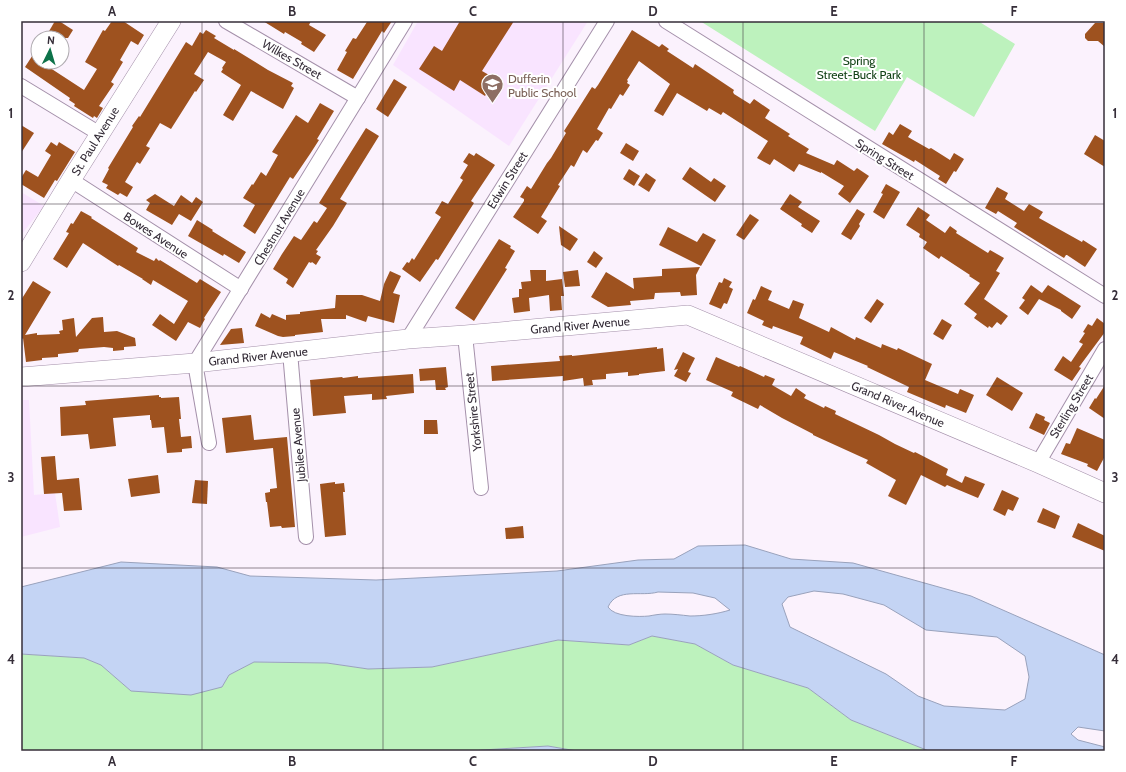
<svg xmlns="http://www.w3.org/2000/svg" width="1126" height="772" font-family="Cabin,sans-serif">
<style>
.built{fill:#f9e4ff}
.green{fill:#bdf2bd}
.water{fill:#c4d4f4;stroke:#99a2bc;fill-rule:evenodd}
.building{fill:#9e521f}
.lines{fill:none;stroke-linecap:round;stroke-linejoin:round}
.street-casing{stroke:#a490aa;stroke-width:16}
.secondary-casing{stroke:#a490aa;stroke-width:20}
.street{stroke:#fff;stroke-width:14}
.secondary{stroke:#fff;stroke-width:19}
.grid{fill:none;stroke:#362e39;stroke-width:1;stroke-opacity:0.55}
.labels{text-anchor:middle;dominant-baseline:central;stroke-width:4;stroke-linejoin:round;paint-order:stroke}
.street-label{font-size:12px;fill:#362e39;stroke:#fff}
.park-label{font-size:12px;fill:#124216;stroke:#fff}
.education-label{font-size:12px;fill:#785e54;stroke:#fff;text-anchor:start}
.neatline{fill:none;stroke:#362e39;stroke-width:1.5}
.grid-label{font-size:13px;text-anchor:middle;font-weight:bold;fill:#362e39}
</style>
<rect width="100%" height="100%" fill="#fbf2fd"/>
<!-- built -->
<g class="built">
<polygon points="418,21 588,21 509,146 393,65"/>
<polygon points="21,192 44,206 21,235"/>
<polygon points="21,400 29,400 34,495 55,493 60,527 21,537"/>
</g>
<!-- green -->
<g class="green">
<polygon points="700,21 978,21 1015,44 974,117 907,77 875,131"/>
<polygon points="652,636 695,644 733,665 808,688 851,720 929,751 577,751 548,746 482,750 474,751 21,751 21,654 84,658 101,665 131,691 222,687 229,675 254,662 327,663 368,669 432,667 558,640 629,645"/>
</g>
<!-- water -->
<g class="water">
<path d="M 745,545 L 791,559 L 853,563 L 971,596 L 1105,655 L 1105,731 L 1078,727 L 1071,734 L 1078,740 L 1105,747 L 1105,751 L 929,751 L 851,720 L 808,688 L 733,665 L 695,644 L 652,636 L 629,645 L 558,640 L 432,667 L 368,669 L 327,663 L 254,662 L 229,675 L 222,687 L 191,695 L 131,691 L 101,665 L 84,658 L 21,654 L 21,587 L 121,562 L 217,567 L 250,576 L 376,580 L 557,571 L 638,560 L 674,559 L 698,546 ZM 814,591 L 843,594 L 884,605 L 926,630 L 997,637 L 1025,656 L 1029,677 L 1025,699 L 1005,710 L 944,706 L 918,696 L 886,674 L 790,627 L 782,604 L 788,597 ZM 658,592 L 693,593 L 715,598 L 730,610 C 717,614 703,616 690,616 C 681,615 673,614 665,614 C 660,614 654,615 649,616 C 639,617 614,617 608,607 C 617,587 641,597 658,592 Z"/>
<polygon points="548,746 577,751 474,751 482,750"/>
</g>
<!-- building -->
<g class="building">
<polygon points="55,21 59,21 73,30 68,38 45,38"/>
<polygon points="112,21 123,21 144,35 138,45 131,41 120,60 123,62 111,82 114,84 99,106 103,108 97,118 94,116 93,118 74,106 75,104 69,100 70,98 25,67 38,47 38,62 41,62 84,90 97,69 85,62 103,30 105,31"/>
<polygon points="263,21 311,21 309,25 326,35 314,52 301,44 302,42 285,32 284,34"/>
<polygon points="366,21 392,21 384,33 382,31 353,79 337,70 347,52 345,51 353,38 356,39 367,22"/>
<polygon points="460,21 514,21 482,71 496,79 485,96 460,80 454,91 419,69 434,46 442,51"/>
<polygon points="1095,23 1105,23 1105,47 1098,41 1088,41 1085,38 1085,34"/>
<polygon points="206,30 216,36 214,38 234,50 234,49 268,70 293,83 291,86 294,88 283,109 251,91 233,121 223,115 241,85 221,72 223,69 222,68 226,62 208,52 194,74 204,80 196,92 195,91 171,129 160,123 146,146 150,148 140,164 137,162 125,182 133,187 127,197 120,193 118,195 106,188 108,185 102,182 109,169 108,168 133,127 132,126 139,116 140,117 186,42 192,46 200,32 203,34"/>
<polygon points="632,30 659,47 662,44 669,49 667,51 693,68 695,64 734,90 733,92 734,94 750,104 754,99 770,110 765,118 790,134 788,136 809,149 806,153 834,165 837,160 854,171 857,168 869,176 850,203 838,194 844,186 821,172 821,173 799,164 794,172 774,159 770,165 757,158 768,141 723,112 721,115 709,108 707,111 677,93 663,116 654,111 670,84 639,61 627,80 628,81 627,83 630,85 623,96 620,94 611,109 609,108 597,129 603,133 598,141 596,140 587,153 583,150 574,167 571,165 558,185 560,186 541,217 547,221 538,234 513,217 524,201 524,199 520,197 527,186 531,189 547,163 551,158 566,133 564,131 573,117 592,87 595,89 598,85"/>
<polygon points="394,79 407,87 388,117 376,109"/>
<polygon points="320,103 334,111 317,139 319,140 310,154 293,179 290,177 255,234 243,226 255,205 243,198 252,184 253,185 261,172 266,176 278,155 272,152 296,115 308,123"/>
<polygon points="900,124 912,131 908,137 929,149 931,148 950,160 954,153 964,159 956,172 954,171 946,184 938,179 940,176 915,160 914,162 882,144 889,132 893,135"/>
<polygon points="21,125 34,133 21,153"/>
<polygon points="366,128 379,136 340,199 347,203 333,226 316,250 318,251 316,254 321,257 316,265 312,262 311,263 309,262 293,288 286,283 288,279 273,269 282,254 294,236 301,240 314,221 317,223 327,208 319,203"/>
<polygon points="1095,135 1105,141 1105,167 1084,154"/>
<polygon points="51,142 57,146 59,142 75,152 57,181 55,180 44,198 21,184 21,178 26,170 38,177 51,155 45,151"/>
<polygon points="626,143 639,151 633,161 620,153"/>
<polygon points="469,153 474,156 476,153 495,165 471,201 474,203 460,225 438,260 436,259 420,282 402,269 407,262 409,263 412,258 414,260 441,217 435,213 442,201 448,204 463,180 460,178 468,165 463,162"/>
<polygon points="690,167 711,182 714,178 726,186 715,202 682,179"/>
<polygon points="629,169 640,176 634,186 623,179"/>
<polygon points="646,173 656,180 649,192 638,185"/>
<polygon points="886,184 900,192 884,219 873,212 883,194 881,193"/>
<polygon points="997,187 1008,193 1005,199 1024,211 1029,204 1043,212 1039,218 1082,242 1083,240 1097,249 1085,267 1067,255 1066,255 1064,258 1054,252 1014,227 1017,223 998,211 996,214 985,208"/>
<polygon points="155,194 174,206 181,195 192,203 196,197 203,202 191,221 179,214 172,225 146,210 150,203 146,200"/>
<polygon points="790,194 802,202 798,207 820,221 812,233 801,226 802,224 780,209"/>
<polygon points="918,207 930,215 926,220 945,233 950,226 957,231 956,233 988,253 990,250 1004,258 996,271 1000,273 984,299 1008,316 1001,325 997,322 992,328 989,326 988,328 974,318 977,314 964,304 980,283 969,276 970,275 941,256 939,259 923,248 927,242 919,237 920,234 906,225"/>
<polygon points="857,209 865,214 859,224 860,226 851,240 841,234"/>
<polygon points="81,211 92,217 91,218 138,248 136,252 154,261 156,258 159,261 160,260 197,283 200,279 221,292 204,318 205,319 200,328 188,322 176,341 152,325 160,314 174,324 188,301 153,280 151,285 142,279 143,279 119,265 118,266 83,243 67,268 53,259 69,233 66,232 71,223 73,224"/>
<polygon points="750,214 759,220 744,240 736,235"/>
<polygon points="197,220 213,230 212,231 246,252 239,263 224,254 223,256 188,236"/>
<polygon points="559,226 578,239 570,251 561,245"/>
<polygon points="668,227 697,242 703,233 716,240 701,266 659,245"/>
<polygon points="499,239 511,246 510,248 515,251 505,268 507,269 474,321 455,308"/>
<polygon points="594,251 603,258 596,268 587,262"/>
<polygon points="700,267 696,275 697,295 681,296 680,292 655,293 654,299 630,301 631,305 608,307 591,297 606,272 634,289 633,278 662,276 662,269"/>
<polygon points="530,270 546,270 546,281 562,279 564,296 561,296 562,310 550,311 549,295 529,298 530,311 514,313 512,298 519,297 519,289 522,289 521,282 531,281"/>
<polygon points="578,270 580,286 565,287 563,272"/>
<polygon points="390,271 401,276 393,293 400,295 394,323 368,316 366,322 346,315 346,319 321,319 323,332 295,335 295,336 283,337 278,336 255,326 261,313 270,318 272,314 286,320 286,315 300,314 300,312 335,308 336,295 362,295 380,301 384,284"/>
<polygon points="724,278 732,282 729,287 733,289 727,304 724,303 721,309 709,304 719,282 722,283"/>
<polygon points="33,281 51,292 25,335 37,333 37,335 60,334 59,331 63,330 62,320 74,318 76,337 92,318 103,317 104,332 117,331 135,338 136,346 124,347 124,350 113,351 113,348 104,347 79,349 78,352 58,354 58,357 42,358 42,360 26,362 23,338 21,341 21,300"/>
<polygon points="1031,285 1042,293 1048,285 1081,306 1072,319 1061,311 1061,310 1039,299 1028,315 1019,308 1025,300 1022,298"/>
<polygon points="761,286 772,291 768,300 789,309 793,300 804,304 799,318 829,332 831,327 855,340 856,337 881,348 882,344 897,350 898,348 932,364 925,380 958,394 960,389 974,395 966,413 946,405 945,408 907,392 909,387 867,367 868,366 834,352 831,359 800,344 803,337 773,326 772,329 762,325 764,321 747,313 753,299 755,300"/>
<polygon points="877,299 884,304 871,323 864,318"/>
<polygon points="1097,318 1105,324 1105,332 1079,367 1081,368 1072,381 1054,370 1063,356 1071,362 1083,344 1079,342 1085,333 1083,332 1088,324 1092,326"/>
<polygon points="942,319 952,325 943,340 933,334"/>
<polygon points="242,328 244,343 220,345 231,329"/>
<polygon points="657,347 657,349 663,348 665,371 639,374 639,375 628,376 628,372 606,374 606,379 592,380 593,385 584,386 583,378 563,381 563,376 492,381 491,366 560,361 559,356 572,355 572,356"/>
<polygon points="683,352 695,358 688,372 691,373 686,382 674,376 678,369 674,370"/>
<polygon points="716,357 739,367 740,366 764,377 765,375 775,379 772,385 791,396 796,388 806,395 804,398 824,408 825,406 836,411 835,414 879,435 895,444 914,453 915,452 948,469 946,475 962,483 965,476 985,484 978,498 947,485 945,487 921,475 906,505 888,496 896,480 866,463 868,460 813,435 813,434 782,418 760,405 758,409 731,396 733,392 706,380"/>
<polygon points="446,367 448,387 445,388 446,390 436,390 435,380 420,381 419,369"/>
<polygon points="413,374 414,393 386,396 387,399 372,400 372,394 344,396 346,413 313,416 310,380 342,377 343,378 358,376 358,378"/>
<polygon points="997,377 1023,393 1012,411 986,395"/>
<polygon points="1105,385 1105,419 1089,408 1095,398 1096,399"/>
<polygon points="159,395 159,397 161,397 161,398 179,397 181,419 179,419 181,437 191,436 192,448 182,449 182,452 167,453 164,427 152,428 151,420 150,420 150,415 113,418 116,446 90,449 88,434 61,436 60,407 86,405 85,401"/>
<polygon points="1036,413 1045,417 1044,420 1050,423 1044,435 1029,428"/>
<polygon points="251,415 254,440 287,437 295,527 282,528 281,526 270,527 267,502 266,502 265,493 270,492 270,489 277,488 273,448 226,453 222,418"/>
<polygon points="424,420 437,420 438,434 424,434"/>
<polygon points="1077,428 1105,440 1105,456 1097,471 1087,466 1088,464 1061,454 1066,443 1070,444"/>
<polygon points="55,456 57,480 79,478 82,510 64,511 62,493 44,494 41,457"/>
<polygon points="158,475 160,493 131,497 128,479"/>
<polygon points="195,480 208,481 207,504 192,503"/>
<polygon points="335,482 335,484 344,483 345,492 343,492 346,535 325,537 320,484"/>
<polygon points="1002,490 1019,498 1013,511 1008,509 1005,516 993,510"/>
<polygon points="1043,508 1060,516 1055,529 1037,522"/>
<polygon points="1078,523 1105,536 1105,551 1072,537"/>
<polygon points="523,526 524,538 506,539 505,528"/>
</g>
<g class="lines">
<defs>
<g id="street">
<polyline points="226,21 358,98"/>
<polyline points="666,21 1105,296"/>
<polyline points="21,86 100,134"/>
<polyline points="71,180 241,289"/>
<polyline points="465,335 481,488"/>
<polyline points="408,339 607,21"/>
<polyline points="290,352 306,537"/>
<polyline points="209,443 195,363 405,21"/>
<polyline points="1038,463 1105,349"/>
</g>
<g id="secondary">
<polyline points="21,262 71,180 171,21"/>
<polyline points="21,377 195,363 408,339 465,335 688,315 1038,463 1105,493"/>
</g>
</defs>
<!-- street casing -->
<use href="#street" class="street-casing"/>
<!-- secondary casing -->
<use href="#secondary" class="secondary-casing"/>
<!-- street -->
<use href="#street" class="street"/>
<!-- secondary -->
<use href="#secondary" class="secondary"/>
</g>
<!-- grid -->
<path class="grid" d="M 202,21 L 202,751M 383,21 L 383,751M 563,21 L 563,751M 743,21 L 743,751M 924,21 L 924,751M 21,204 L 1105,204M 21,386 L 1105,386M 21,568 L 1105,568"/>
<!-- icons -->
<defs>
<symbol id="school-pin" viewBox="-11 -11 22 30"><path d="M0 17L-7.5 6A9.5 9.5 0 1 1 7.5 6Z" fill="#8d6e63" stroke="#fff"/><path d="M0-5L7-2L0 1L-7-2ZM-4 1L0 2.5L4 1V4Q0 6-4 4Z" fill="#fff"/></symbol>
</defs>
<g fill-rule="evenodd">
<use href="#school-pin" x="480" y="72" width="25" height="34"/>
</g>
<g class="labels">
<!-- street labels -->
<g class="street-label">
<text transform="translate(292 59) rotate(30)">Wilkes Street</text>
<text transform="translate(95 141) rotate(-58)">St. Paul Avenue</text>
<text transform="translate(885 159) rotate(32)">Spring Street</text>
<text transform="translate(507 180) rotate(-58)">Edwin Street</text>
<text transform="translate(279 227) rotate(-59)">Chestnut Avenue</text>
<text transform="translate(156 235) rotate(33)">Bowes Avenue</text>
<text transform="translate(580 325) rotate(-5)">Grand River Avenue</text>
<text transform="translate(258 356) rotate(-6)">Grand River Avenue</text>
<text transform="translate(898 404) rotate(23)">Grand River Avenue</text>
<text transform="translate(1071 406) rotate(-59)">Sterling Street</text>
<text transform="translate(473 412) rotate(-96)">Yorkshire Street</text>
<text transform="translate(298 445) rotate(-95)">Jubilee Avenue</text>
</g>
<!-- park labels -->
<g class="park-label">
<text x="859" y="60">Spring<tspan x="859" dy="14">Street-Buck Park</tspan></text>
</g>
<!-- education labels -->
<g class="education-label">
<text x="508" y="78">Dufferin<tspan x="508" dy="14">Public School</tspan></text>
</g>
</g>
<!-- border -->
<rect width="1126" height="772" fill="none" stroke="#ffffff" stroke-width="44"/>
<!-- north arrow -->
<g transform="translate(50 50) rotate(5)"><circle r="19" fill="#ffffff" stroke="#afabb0"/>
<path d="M0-3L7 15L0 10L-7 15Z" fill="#0d7249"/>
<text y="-6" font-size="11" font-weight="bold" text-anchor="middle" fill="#362e39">N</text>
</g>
<rect x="22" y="22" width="1082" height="728" class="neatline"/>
<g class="grid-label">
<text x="112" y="16">A</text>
<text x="292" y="16">B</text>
<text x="473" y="16">C</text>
<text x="653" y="16">D</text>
<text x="834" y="16">E</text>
<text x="1014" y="16">F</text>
<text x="11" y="118">1</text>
<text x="1115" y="118">1</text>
<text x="11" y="300">2</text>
<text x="1115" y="300">2</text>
<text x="11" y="482">3</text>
<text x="1115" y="482">3</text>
<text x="11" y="664">4</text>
<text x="1115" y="664">4</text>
<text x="112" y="766">A</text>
<text x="292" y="766">B</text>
<text x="473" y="766">C</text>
<text x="653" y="766">D</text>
<text x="834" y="766">E</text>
<text x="1014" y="766">F</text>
</g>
</svg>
